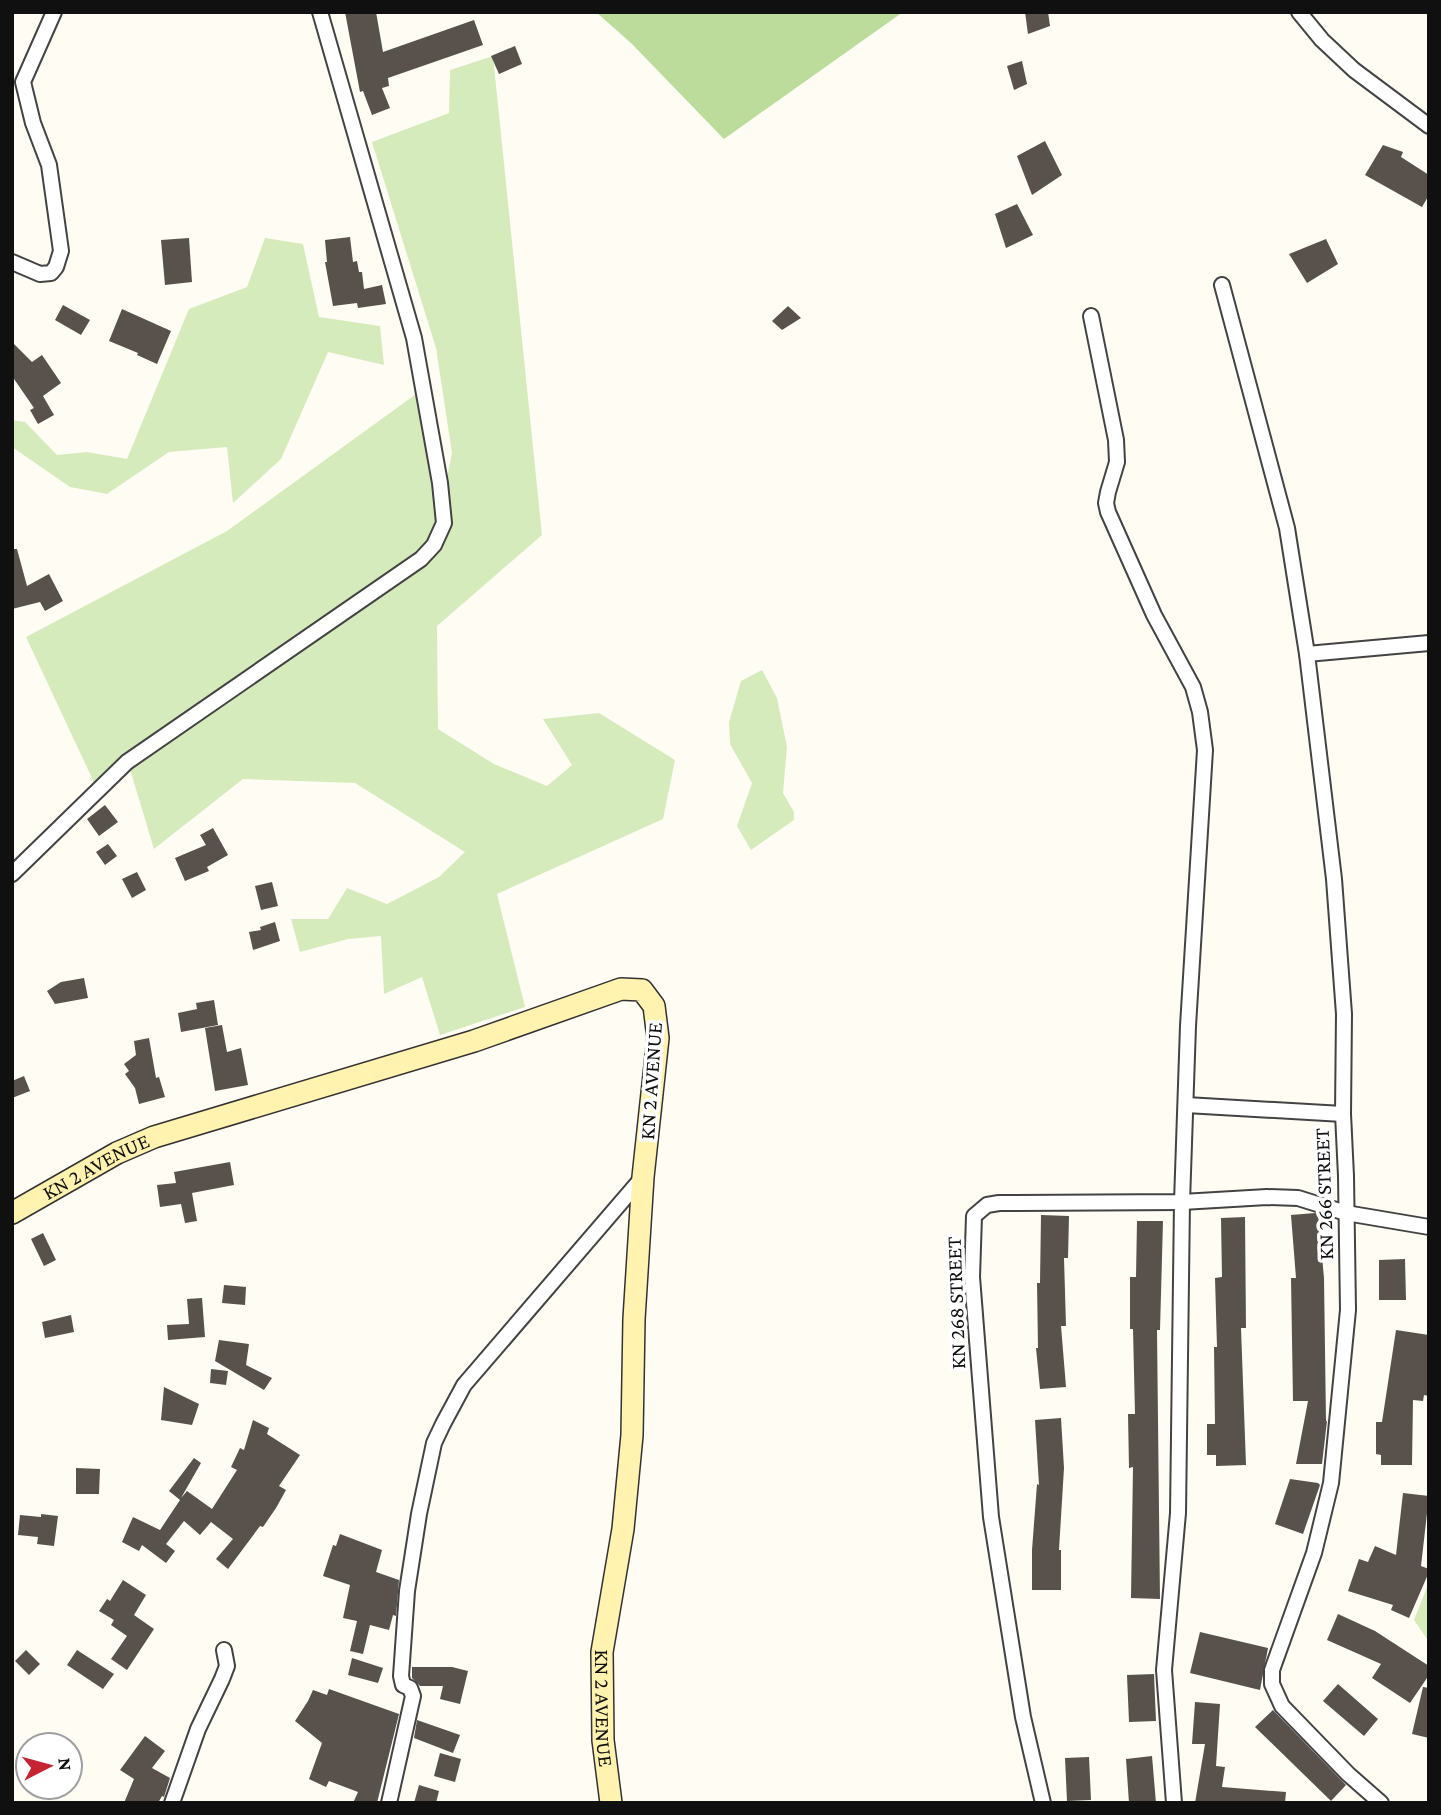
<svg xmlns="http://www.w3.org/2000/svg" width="1441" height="1815" font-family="'Crimson Pro',serif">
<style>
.green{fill:#d6ebbc}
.forest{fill:#bbdc9a}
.building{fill:#59514c}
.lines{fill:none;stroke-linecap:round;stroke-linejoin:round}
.minor-casing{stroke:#434343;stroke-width:18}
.secondary-casing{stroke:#323232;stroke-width:24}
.minor{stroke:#fff;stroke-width:14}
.secondary{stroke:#fff3af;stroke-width:21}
.labels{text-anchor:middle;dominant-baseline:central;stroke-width:7;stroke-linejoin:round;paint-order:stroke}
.street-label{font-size:21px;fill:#101010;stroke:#fff}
</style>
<rect width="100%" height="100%" fill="#fffcf4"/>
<!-- green -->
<g class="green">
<polygon points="493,56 542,535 437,626 438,729 494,764 547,786 572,765 543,719 599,713 675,760 663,819 497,894 525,1007 440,1035 422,977 384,994 381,936 348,939 300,952 291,919 328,919 347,888 387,904 439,877 465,852 355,783 243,779 154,849 129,766 98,791 26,637 227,531 423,389 437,462 435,539 452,453 436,348 372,142 449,113 450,70"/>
<polygon points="265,238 303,244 319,317 380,326 384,365 328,352 281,459 233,503 227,447 169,452 107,494 70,487 12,447 12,420 25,422 57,455 87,452 127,459 189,309 247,287"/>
<polygon points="762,670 777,698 787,747 783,793 794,812 794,820 751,850 737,826 752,783 730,744 729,722 741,681"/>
<polygon points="1429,1582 1429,1642 1414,1620"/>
</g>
<!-- forest -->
<polygon class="forest" points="596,12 903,12 724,139 631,43"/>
<!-- building -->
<g class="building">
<polygon points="345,12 376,12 383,52 474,20 483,45 388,78 389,86 382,88 390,108 372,115 363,91 360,92"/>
<polygon points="1025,12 1048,12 1050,26 1028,34"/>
<polygon points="515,46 522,64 499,74 491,56"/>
<polygon points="1022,61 1027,84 1014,90 1007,66"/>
<polygon points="1045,141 1062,175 1032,195 1017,156"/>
<polygon points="1383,145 1403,152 1401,157 1429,175 1429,195 1422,207 1365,175"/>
<polygon points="1017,204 1033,235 1006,248 995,214"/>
<polygon points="350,237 353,262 357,261 359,272 362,272 364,289 382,285 386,304 358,308 357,303 333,306 325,262 327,262 325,240"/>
<polygon points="189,238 192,282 165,285 161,240"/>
<polygon points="1326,239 1338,264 1307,283 1289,254"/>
<polygon points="63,305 90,320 81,335 55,320"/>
<polygon points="788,306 801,318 782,330 772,321"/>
<polygon points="122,309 171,331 157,364 137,355 138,353 109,341"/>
<polygon points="12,342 32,362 42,355 61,383 43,396 54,415 38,424 30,410 34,408 12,376"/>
<polygon points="12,549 17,549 27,586 49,574 63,601 45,611 40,602 12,609"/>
<polygon points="105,805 118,822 99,836 87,819"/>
<polygon points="213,828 228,855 207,867 209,871 185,881 175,858 206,845 200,835"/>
<polygon points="108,844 117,856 105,865 96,852"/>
<polygon points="137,872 146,890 132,898 122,879"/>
<polygon points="272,882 278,906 261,910 255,886"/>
<polygon points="275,922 280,941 253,950 249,932 261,930 260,927"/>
<polygon points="84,978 88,998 55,1004 47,991 61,982"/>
<polygon points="214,1000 218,1025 181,1032 178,1013 197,1009 196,1003"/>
<polygon points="222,1025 227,1052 241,1048 248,1085 215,1091 205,1028"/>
<polygon points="149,1038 156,1078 159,1077 165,1097 139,1104 135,1088 125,1074 129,1071 124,1064 136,1055 134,1041"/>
<polygon points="24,1076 30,1091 12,1098 12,1081"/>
<polygon points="230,1162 234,1185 192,1193 197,1221 185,1223 181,1204 160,1207 157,1185 176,1183 174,1172"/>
<polygon points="1315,1213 1318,1214 1324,1278 1326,1421 1327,1421 1322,1464 1296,1464 1308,1401 1293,1401 1291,1278 1296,1278 1291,1215"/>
<polygon points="1041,1215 1069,1216 1068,1258 1064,1258 1066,1326 1061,1326 1066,1387 1040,1389 1036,1348 1038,1348 1037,1283 1040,1283"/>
<polygon points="1245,1217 1246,1328 1241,1328 1246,1465 1216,1466 1216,1455 1207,1455 1207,1424 1215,1424 1214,1347 1217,1347 1215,1278 1222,1277 1221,1218"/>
<polygon points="1137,1221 1163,1221 1160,1330 1157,1330 1160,1599 1131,1598 1133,1467 1129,1468 1128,1414 1135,1414 1133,1329 1130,1329 1130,1277 1136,1277"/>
<polygon points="43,1233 56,1260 44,1266 31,1239"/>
<polygon points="1405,1259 1406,1300 1379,1300 1379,1260"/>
<polygon points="224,1285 246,1287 245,1305 222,1303"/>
<polygon points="202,1298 205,1337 168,1340 167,1325 189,1324 187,1299"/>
<polygon points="71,1315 74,1332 45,1338 42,1322"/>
<polygon points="1396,1330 1429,1335 1429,1396 1424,1395 1423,1401 1413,1400 1412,1465 1381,1465 1381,1455 1376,1454 1376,1422 1382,1422"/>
<polygon points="219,1340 249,1344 246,1365 272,1378 264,1390 215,1361"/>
<polygon points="211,1369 228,1371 226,1385 210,1383"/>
<polygon points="164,1387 199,1404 192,1425 161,1420"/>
<polygon points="1061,1418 1064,1468 1059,1550 1061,1550 1061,1590 1032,1590 1032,1550 1037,1484 1039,1485 1035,1420"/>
<polygon points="253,1420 269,1428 267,1434 300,1455 279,1486 286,1490 276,1508 263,1527 260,1526 228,1569 216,1559 233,1539 211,1522 200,1535 184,1521 166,1544 175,1551 166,1563 142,1545 139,1551 122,1542 133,1517 160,1530 180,1500 169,1491 194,1458 201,1463 181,1498 187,1491 212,1509 237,1470 231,1467 240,1448 244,1450"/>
<polygon points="76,1468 100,1469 99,1494 76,1494"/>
<polygon points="1290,1479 1318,1483 1320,1485 1303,1534 1275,1524"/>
<polygon points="1403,1493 1429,1496 1421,1566 1429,1569 1429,1572 1409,1618 1391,1610 1393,1605 1348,1591 1359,1559 1368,1562 1375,1546 1396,1555"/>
<polygon points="41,1514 58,1516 54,1546 37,1544 38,1537 18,1535 20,1515 41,1517"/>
<polygon points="340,1534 382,1550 376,1572 399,1580 396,1616 393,1615 389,1630 370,1625 363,1654 350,1651 357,1621 343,1618 350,1585 323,1576 333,1545 336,1546"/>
<polygon points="123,1580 146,1595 134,1615 154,1629 127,1670 111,1659 127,1636 111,1625 114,1620 99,1611 107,1599 110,1601"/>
<polygon points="1338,1614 1375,1631 1429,1666 1429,1675 1410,1703 1372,1678 1381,1664 1327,1640"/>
<polygon points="1200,1632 1268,1648 1260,1690 1190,1673"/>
<polygon points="26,1650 40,1664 29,1675 15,1661"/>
<polygon points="77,1650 114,1674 103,1689 67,1665"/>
<polygon points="352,1658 383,1668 378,1683 348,1675"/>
<polygon points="412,1667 452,1667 468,1671 460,1704 440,1699 443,1686 420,1686 412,1678"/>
<polygon points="1154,1674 1156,1721 1129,1722 1127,1675"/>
<polygon points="1338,1684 1378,1719 1364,1736 1323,1701"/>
<polygon points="1423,1687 1429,1688 1429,1738 1412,1734"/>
<polygon points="329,1689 399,1714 377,1803 353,1803 358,1792 329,1781 326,1787 309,1779 322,1743 295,1721 308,1701 313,1690 327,1695"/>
<polygon points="1195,1702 1220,1704 1216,1766 1225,1767 1222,1787 1286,1792 1285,1803 1195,1803 1205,1744 1192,1744"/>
<polygon points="1273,1710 1346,1785 1331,1801 1255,1727"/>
<polygon points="417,1720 460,1735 453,1753 414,1738"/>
<polygon points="145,1736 165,1751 152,1768 170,1778 164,1797 162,1796 158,1803 124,1803 134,1779 120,1770"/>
<polygon points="440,1753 461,1759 455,1782 434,1776"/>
<polygon points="1152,1756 1156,1803 1129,1803 1126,1759"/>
<polygon points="1089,1757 1091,1800 1067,1801 1065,1758"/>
<polygon points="419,1785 439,1791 436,1803 414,1803"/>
</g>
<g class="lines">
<defs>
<g id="minor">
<polyline points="1299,12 1322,40 1354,70 1429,126"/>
<polyline points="12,262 40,274 51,273 56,267 61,251 49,165 33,123 23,82 54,12"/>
<polyline points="1222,285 1287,528 1307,654"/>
<polyline points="1091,316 1116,440 1117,462 1108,492 1106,503 1108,512 1154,615 1193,687 1200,712 1205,750 1188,1026 1182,1202 1178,1513 1164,1670 1174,1803"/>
<polyline points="12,874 127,762 421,559 434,545 444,523 440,483 414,338 320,12"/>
<polyline points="1186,1105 1343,1114"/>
<polyline points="172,1803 198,1729 222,1679 227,1666 224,1650"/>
<polyline points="389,1803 413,1696 410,1688 403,1685 401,1676 407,1591 419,1514 434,1443 443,1424 464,1385 642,1178"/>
<polyline points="1043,1803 1023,1717 991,1517 972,1277 974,1216 987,1205 999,1203 1182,1202 1267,1197 1298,1198 1346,1213 1429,1227"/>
<polyline points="1381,1803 1348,1774 1282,1706 1272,1684 1272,1670 1314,1553 1331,1483 1348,1310 1346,1176 1343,1114 1344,1014 1334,879 1307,654 1429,643"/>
</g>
<g id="secondary">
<path id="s1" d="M 12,1213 L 117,1153 L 154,1137 L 474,1041 L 621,989 L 642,990 L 654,1006 L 658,1038 L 643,1177 L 634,1319 L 632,1435 L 623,1529 L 602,1652 L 603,1740 L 611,1803"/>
</g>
</defs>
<!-- minor casing -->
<use href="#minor" class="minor-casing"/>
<!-- secondary casing -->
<use href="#secondary" class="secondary-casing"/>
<!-- minor -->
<use href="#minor" class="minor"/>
<!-- secondary -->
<use href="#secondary" class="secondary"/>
</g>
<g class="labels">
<!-- street labels -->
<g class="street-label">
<text transform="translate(651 1081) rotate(-86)">KN 2 AVENUE</text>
<text stroke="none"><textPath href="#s1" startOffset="96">KN 2 AVENUE</textPath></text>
<text transform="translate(1324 1194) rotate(-92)">KN 266 STREET</text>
<text transform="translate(956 1303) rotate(-92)">KN 268 STREET</text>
<text stroke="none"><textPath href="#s1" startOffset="1398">KN 2 AVENUE</textPath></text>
</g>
</g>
<!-- border -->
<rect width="1441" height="1815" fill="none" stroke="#101010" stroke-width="28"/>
<!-- north arrow -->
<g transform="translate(49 1766) rotate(84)"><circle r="33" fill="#ffffff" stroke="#9f9f9f" stroke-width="2"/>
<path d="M0-5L12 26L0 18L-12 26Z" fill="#c52432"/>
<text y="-10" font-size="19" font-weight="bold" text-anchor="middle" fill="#101010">N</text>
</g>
</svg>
